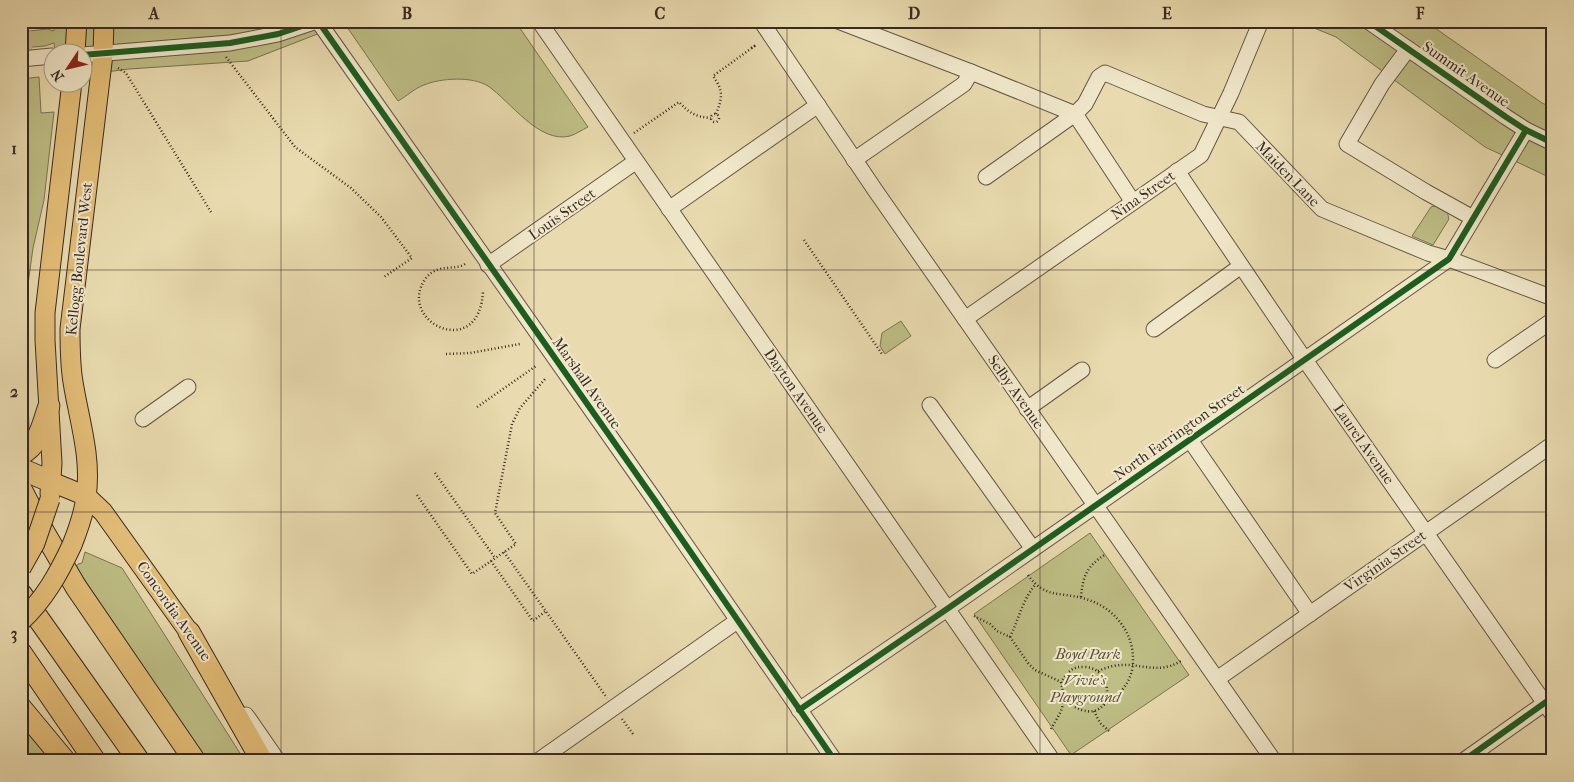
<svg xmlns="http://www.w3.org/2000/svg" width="1574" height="782" font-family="'IM FELL French Canon',serif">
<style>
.green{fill:#bebe85;stroke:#7b7454}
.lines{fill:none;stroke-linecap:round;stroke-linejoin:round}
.highway-tunnel{stroke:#c6b893;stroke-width:21;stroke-dasharray:21 11;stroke-linecap:butt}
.minor-casing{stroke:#645645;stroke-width:17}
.major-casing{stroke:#382a22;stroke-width:21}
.highway-casing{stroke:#382a22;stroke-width:23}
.path{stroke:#382a22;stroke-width:2.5;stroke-dasharray:1 2.5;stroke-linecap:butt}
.minor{stroke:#f1e8cb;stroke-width:15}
.major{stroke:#e4be78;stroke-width:19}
.highway{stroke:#e4be78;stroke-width:21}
.major-bridge-casing{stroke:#382a22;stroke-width:21;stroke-linecap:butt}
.major-bridge{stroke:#e4be78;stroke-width:19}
.cycleway-casing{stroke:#f1e8cb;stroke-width:9}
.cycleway{stroke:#1b5e20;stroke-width:6}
.grid{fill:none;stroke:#382a22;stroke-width:1;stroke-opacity:0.55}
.labels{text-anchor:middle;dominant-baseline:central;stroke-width:4;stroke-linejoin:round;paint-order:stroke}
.street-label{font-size:15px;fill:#382a22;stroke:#f1e8cb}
.park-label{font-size:15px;font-style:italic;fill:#5a4f3b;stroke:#f1e8cb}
.neatline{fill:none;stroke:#382a22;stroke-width:2}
.grid-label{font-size:16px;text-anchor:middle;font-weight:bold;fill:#382a22}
</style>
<rect width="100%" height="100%" fill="#e9dbaf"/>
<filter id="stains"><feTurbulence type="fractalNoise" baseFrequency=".004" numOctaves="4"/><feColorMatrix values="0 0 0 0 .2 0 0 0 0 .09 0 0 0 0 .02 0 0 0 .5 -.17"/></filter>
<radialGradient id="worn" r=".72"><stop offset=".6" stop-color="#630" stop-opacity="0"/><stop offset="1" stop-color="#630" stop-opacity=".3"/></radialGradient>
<!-- green -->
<g class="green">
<polygon points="54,21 351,21 248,61 129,69 83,75 82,52 55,52 54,43 45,46 21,48 21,32 47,29 54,31"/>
<path d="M 359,21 L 515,21 L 588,127 C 582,130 576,134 570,136 C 539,144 510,101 488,86 C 472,76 441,78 424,85 C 415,88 407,96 398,101 L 347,27 Z"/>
<polygon points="1297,21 1425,21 1542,103 1553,108 1553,179 1485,147 1336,37"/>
<polygon points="39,77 41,113 54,112 44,200 33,248 25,306 29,430 26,435 22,436 21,79"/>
<polygon points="1438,205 1447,211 1449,219 1433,245 1412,236 1431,207"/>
<polygon points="901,321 911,336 885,354 880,346 882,333"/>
<polygon points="1090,533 1189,675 1071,755 974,614"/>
<polygon points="85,552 122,568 245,761 207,761 76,567 78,564 82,563"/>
<polygon points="21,720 55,761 21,761"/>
</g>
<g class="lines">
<!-- highway-tunnel -->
<polyline class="highway-tunnel" points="21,51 26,21"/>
<defs>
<g id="minor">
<polyline points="318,21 654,499 835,761"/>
<polyline points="539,21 1053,761"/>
<polyline points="761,21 875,190 1274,761"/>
<polyline points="838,21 971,72 1075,114 1133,202"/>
<polyline points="1368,21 1506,117 1526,130 1553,143"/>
<polyline points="21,22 26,21"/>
<polyline points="1408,49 1382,84 1347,144 1426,192 1473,218"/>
<polyline points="82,55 230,43 278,34 317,21"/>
<polyline points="21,59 52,56"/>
<polyline points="854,160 964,84 971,72"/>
<polyline points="1177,171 1305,360 1553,715"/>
<polyline points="986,177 1075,114 1085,104 1099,77 1105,73 1203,114 1239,122 1322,209 1428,253 1449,259 1553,298"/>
<polyline points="669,209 818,105"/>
<polyline points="488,265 635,162"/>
<polyline points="965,319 1201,155 1231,93 1261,21"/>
<polyline points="1154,329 1241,266"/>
<polyline points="1495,360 1553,320"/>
<polyline points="930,405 1033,549"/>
<polyline points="1027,409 1082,370"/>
<polyline points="143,419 188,387"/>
<polyline points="1190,440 1310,614"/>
<polyline points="1217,679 1553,444"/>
<polyline points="799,710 947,609 1449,259 1526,130"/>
<polyline points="246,715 278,761"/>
<polyline points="538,761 737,621"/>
<polyline points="1463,761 1552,698"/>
</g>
<g id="major">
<polyline points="75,52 77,21"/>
<polyline points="52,482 86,496 103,512 189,632"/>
<polyline points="50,494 52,463 45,340 45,313 72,82"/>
<path d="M 72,545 C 78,530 84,513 86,497 C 92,458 79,420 73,382 C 70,364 70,347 70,329 L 103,54 L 104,21"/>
</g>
<g id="highway">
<path d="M 21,454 C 39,446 43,423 49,406"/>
<polyline points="21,469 52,482"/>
<polyline points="21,489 38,522 76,587 195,761"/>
<polyline points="21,594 139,761"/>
<polyline points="189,632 262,761"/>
<polyline points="21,653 95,761"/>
<polyline points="21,708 65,761"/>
</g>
</defs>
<!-- minor casing -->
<use href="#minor" class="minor-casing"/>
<!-- major casing -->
<use href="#major" class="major-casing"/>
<!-- highway casing -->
<use href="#highway" class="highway-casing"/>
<!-- path -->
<g class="path">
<polyline points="226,57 295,147 351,188 381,217 412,258 384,277"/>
<polyline points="118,68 126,73 211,212"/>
<path d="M 716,114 C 723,97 723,90 713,76 L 756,45 L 750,49"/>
<circle cx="715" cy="118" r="4"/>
<path d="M 634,133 L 679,102 C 689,113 696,117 711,118"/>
<polyline points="804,240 882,354"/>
<path d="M 465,264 C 455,271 438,263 426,278 C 394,322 481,363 483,290"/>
<polyline points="446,354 470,353 520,344"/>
<polyline points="477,407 536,366"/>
<polyline points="435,473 495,558"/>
<polyline points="417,495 472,574 516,544 495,513 512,424 520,408 545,379"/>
<polyline points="504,552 607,698"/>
<polyline points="491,561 533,621 546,611"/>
<path d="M 1028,575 C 1044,598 1059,592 1082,598 C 1112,605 1134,631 1133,661 C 1133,681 1119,697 1102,706"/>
<path d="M 1081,597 C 1083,575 1087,566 1106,554"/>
<polyline points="974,616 990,624 997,631 1010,637 1028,663 1035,670 1061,682"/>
<path d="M 1010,637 C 1019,619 1022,601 1035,585"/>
<path d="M 1098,671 C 1103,669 1108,667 1113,666 C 1139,661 1156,676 1181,661"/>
<polyline points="1094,711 1100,723 1109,731"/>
<polyline points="622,719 633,734"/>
<path d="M 1051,729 C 1063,708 1066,706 1061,682 C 1068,672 1072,666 1085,667 C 1121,669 1112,738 1065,700"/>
</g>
<!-- minor -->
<use href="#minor" class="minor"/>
<!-- major -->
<use href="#major" class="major"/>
<!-- highway -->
<use href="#highway" class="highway"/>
<defs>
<g id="major-bridge">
<polyline points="21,568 35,543 50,499"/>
<path d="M 21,621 C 44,600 59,573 72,545"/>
</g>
</defs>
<!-- major-bridge casing -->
<use href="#major-bridge" class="major-bridge-casing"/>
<!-- major-bridge -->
<use href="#major-bridge" class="major-bridge"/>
<defs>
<g id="cycleway">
<polyline points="318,21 654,499 835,761"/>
<polyline points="1368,21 1506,117 1526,130 1553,143"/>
<polyline points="82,55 230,43 278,34 317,21"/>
<polyline points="799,710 947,609 1449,259 1526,130"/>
<polyline points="1463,761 1553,697"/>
</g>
</defs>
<!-- cycleway casing -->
<use href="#cycleway" class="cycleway-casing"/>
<!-- cycleway -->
<use href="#cycleway" class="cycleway"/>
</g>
<!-- grid -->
<path class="grid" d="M 281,21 L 281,761M 534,21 L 534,761M 787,21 L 787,761M 1040,21 L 1040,761M 1293,21 L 1293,761M 21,270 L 1553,270M 21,512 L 1553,512"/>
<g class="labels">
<!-- street labels -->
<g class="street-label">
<text transform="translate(1466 74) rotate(35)">Summit Avenue</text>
<text transform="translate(1288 174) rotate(46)">Maiden Lane</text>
<text transform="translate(1143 195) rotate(-35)">Nina Street</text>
<text transform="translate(562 214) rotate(-35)">Louis Street</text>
<text transform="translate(79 259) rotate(-84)">Kellogg Boulevard West</text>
<text transform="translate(587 383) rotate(55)">Marshall Avenue</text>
<text transform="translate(796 391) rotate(55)">Dayton Avenue</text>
<text transform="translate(1016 392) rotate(55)">Selby Avenue</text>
<text transform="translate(1179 432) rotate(-35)">North Farrington Street</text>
<text transform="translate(1364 444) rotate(55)">Laurel Avenue</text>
<text transform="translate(1385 561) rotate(-35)">Virginia Street</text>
<text transform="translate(174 611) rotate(55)">Concordia Avenue</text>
</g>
<!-- park labels -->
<g class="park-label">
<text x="1088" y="654">Boyd Park</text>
<text x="1085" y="680">Vivie's<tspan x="1085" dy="17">Playground</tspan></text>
</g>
</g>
<!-- margin -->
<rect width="1574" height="782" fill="none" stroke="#e9dbaf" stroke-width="55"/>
<!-- north arrow -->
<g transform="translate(68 68) rotate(235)"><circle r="24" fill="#f1e8cb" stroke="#a79c87"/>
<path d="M0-4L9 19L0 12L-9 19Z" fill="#8f2418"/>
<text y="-8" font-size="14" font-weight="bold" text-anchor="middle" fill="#382a22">N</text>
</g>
<rect x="28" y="28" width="1518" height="726" class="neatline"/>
<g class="grid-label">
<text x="154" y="19">A</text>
<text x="407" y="19">B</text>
<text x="660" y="19">C</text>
<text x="914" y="19">D</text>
<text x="1167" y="19">E</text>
<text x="1420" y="19">F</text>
<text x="14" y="154">1</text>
<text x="14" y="397">2</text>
<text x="14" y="639">3</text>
</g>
<rect width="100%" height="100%" filter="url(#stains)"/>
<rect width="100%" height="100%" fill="url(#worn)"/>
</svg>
